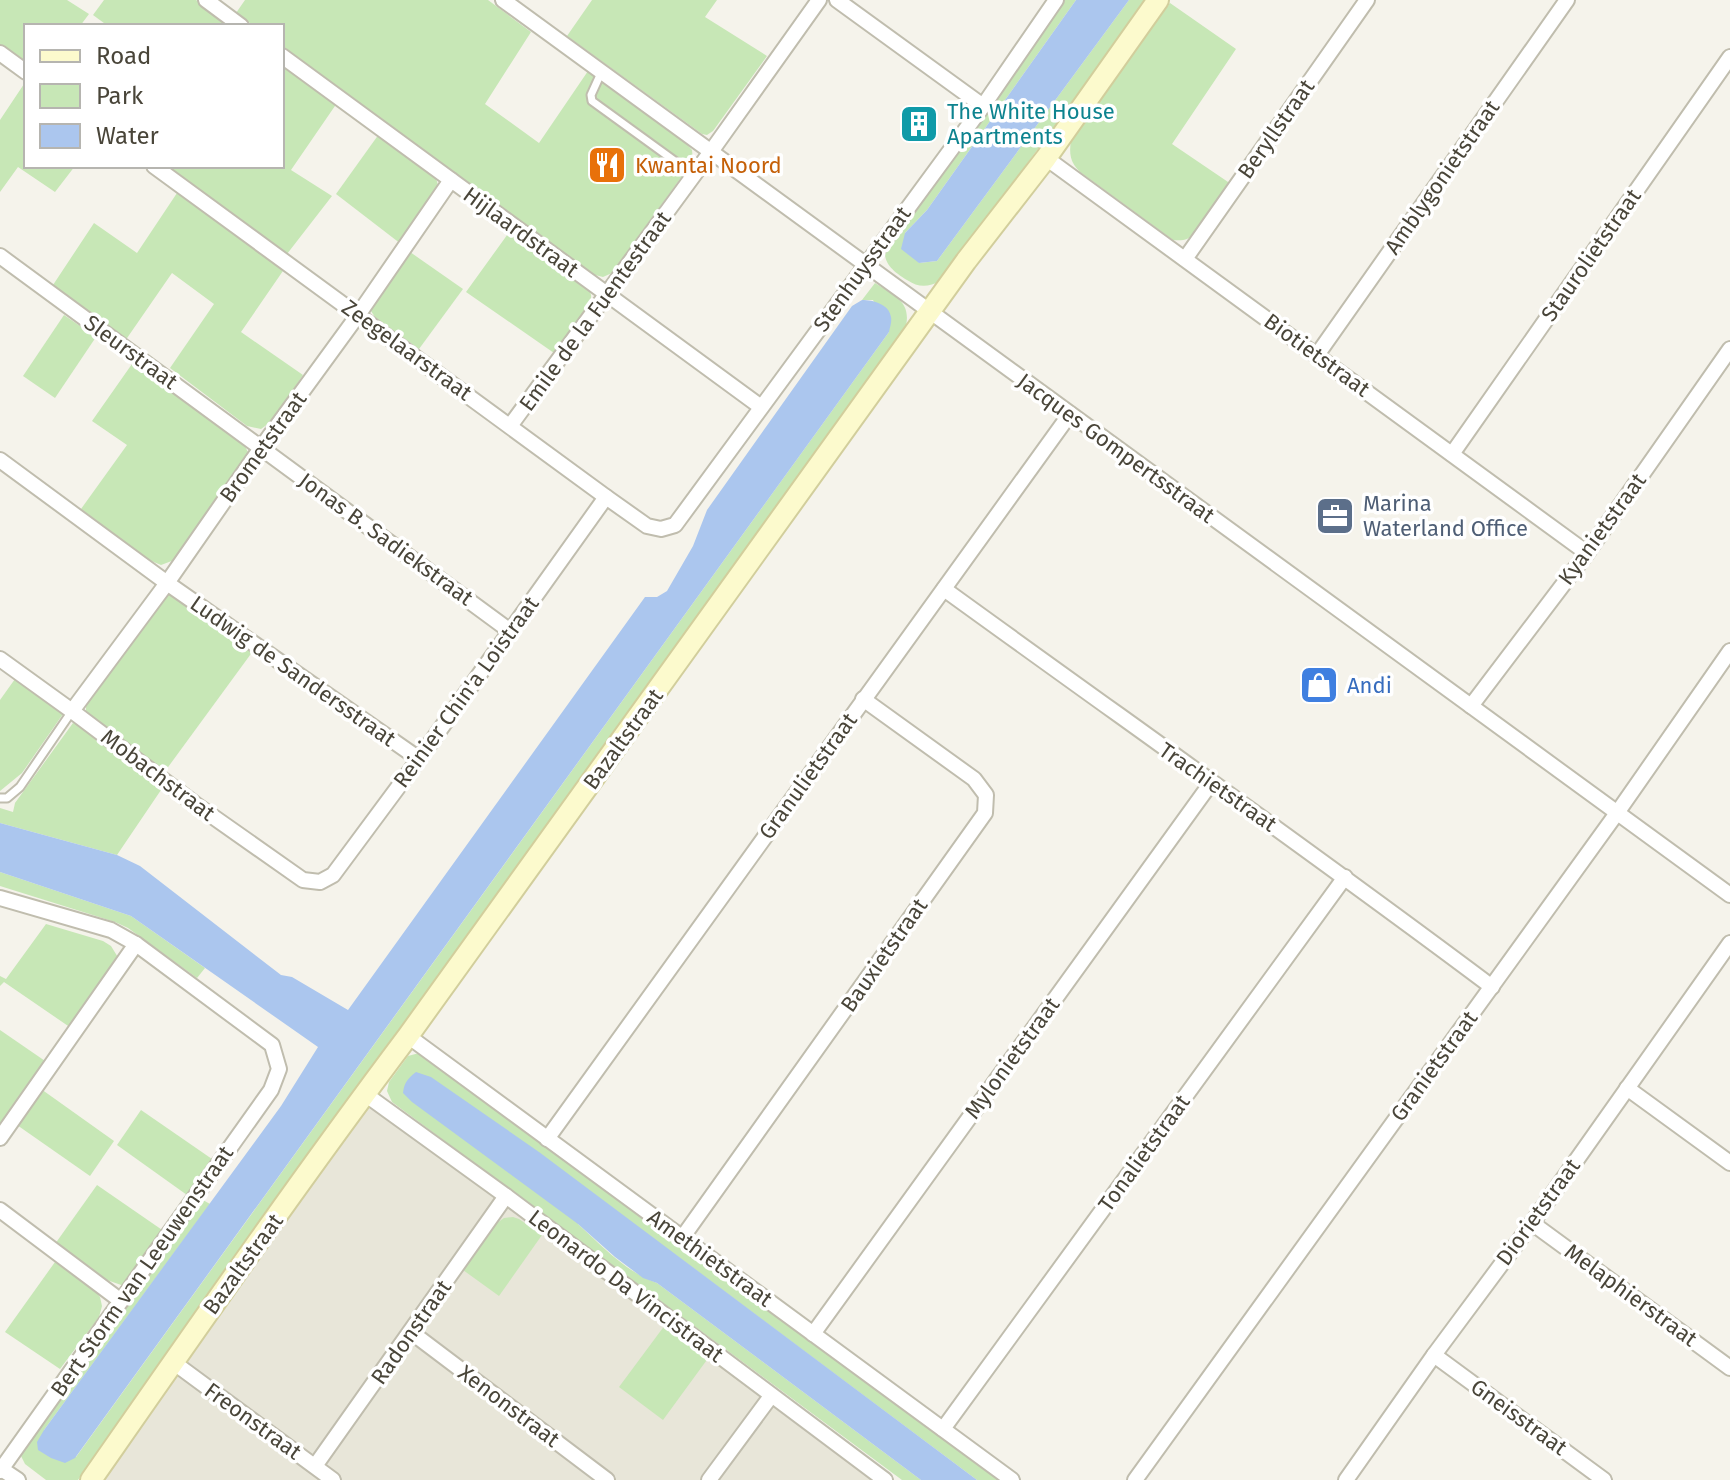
<svg xmlns="http://www.w3.org/2000/svg" width="1730" height="1480" font-family="'Fira Sans',sans-serif">
<style>
.residential{fill:#e8e6d9}
.green{fill:#c7e7b6}
.water{fill:#abc6ee}
.lines{fill:none;stroke-linecap:round;stroke-linejoin:round}
.lane-casing{stroke:#c0bdae;stroke-width:11}
.street-casing{stroke:#c0bdae;stroke-width:18}
.secondary-casing{stroke:#d2ce9c;stroke-width:24}
.lane{stroke:#fff;stroke-width:7}
.street{stroke:#fff;stroke-width:14}
.secondary{stroke:#fcfacd;stroke-width:20}
.labels{text-anchor:middle;dominant-baseline:central;stroke-width:7;stroke-linejoin:round;paint-order:stroke}
.culture-label{font-size:22px;fill:#0d838f;stroke:#fff;text-anchor:start}
.street-label{font-size:22px;fill:#494539;stroke:#fff}
.food-label{font-size:22px;fill:#c56008;stroke:#fff;text-anchor:start}
.service-label{font-size:22px;fill:#4e5e75;stroke:#fff;text-anchor:start}
.shop-label{font-size:22px;fill:#366cbe;stroke:#fff;text-anchor:start}
</style>
<rect width="100%" height="100%" fill="#f5f3eb"/>
<!-- residential -->
<polygon class="residential" points="365,1094 885,1480 91,1480"/>
<!-- green -->
<g class="green">
<polygon points="0,0 67,0 89,14 80,26 26,26 26,64 0,45"/>
<polygon points="104,0 196,0 232,26 108,26 93,15"/>
<polygon points="245,0 488,0 531,32 485,104 539,143 588,71 685,142 692,150 693,161 612,273 603,277 591,274 282,47 282,26 254,26 236,13"/>
<polygon points="592,0 717,0 705,17 767,56 713,131 707,135 702,134 567,36"/>
<path d="M 1063,0 L 1076,0 L 927,210 L 905,233 L 919,263 L 937,261 L 1129,0 L 1147,0 L 941,281 C 928,287 919,288 907,280 C 897,274 884,265 885,252 C 888,235 913,211 923,196 C 970,131 1017,66 1063,0 Z"/>
<path d="M 1170,3 L 1236,49 L 1172,144 L 1231,184 L 1196,233 C 1188,240 1183,241 1173,240 L 1080,172 C 1070,162 1069,154 1071,140 Z"/>
<polygon points="282,63 337,103 291,170 332,196 287,254 167,166 282,166"/>
<polygon points="26,81 26,166 75,166 55,192 18,167 0,192 0,120"/>
<polygon points="379,134 435,175 438,185 437,194 401,244 336,194"/>
<polygon points="179,190 285,268 241,332 303,375 272,421 261,429 247,426 170,368 214,304 172,273 125,341 53,285 94,223 137,253"/>
<path d="M 510,231 L 584,284 C 587,288 590,289 591,295 C 593,310 563,341 554,353 L 466,292 Z"/>
<polygon points="410,252 463,289 419,349 375,317 371,311 374,302"/>
<path d="M 875,283 C 897,297 914,303 904,333 L 78,1480 L 46,1480 L 25,1464 L 21,1456 L 23,1446 L 28,1436 L 203,1200 L 210,1204 L 44,1430 L 76,1457 L 889,332 L 873,300 L 862,300 Z"/>
<polygon points="64,315 96,337 55,398 23,376"/>
<polygon points="132,364 243,443 248,452 247,462 177,559 161,565 149,560 81,509 127,445 92,421"/>
<polygon points="174,592 253,651 163,774 86,713 86,702 166,593"/>
<polygon points="15,679 63,714 22,773 0,791 0,700"/>
<polygon points="73,723 84,726 161,790 117,855 0,823 0,808 13,812 15,803"/>
<polygon points="0,872 131,916 205,968 197,978 128,928 115,922 0,886"/>
<polygon points="46,924 103,941 111,946 119,959 74,1030 4,982 0,986 0,976 6,979"/>
<polygon points="0,1030 48,1063 0,1132"/>
<path d="M 419,1053 L 428,1056 L 544,1144 L 998,1480 L 977,1480 L 673,1253 L 578,1224 C 602,1246 626,1272 657,1283 L 921,1480 L 902,1480 L 392,1102 L 387,1091 L 389,1082 L 408,1056 Z"/>
<polygon points="41,1089 114,1141 90,1176 17,1125"/>
<polygon points="141,1110 212,1159 187,1195 117,1145"/>
<polygon points="97,1185 168,1234 124,1286 104,1279 55,1244"/>
<polygon points="513,1217 519,1219 542,1235 499,1296 463,1270 497,1223 504,1218"/>
<polygon points="55,1262 94,1289 100,1297 102,1306 99,1317 60,1369 5,1332"/>
<polygon points="665,1325 709,1357 663,1420 619,1387"/>
</g>
<!-- water -->
<g class="water">
<polygon points="1076,0 1129,0 937,261 919,263 901,249 905,233 927,210"/>
<path d="M 862,300 C 873,300 889,304 891,317 C 892,322 890,327 889,332 L 75,1458 L 65,1463 L 51,1458 L 38,1450 L 37,1442 L 44,1430 L 281,1106 L 318,1047 L 131,916 L 0,872 L 0,823 L 117,855 L 140,866 L 281,975 L 292,977 L 348,1010 L 645,597 L 657,597 L 667,591 L 693,546 L 707,510 L 852,306 Z"/>
<path d="M 416,1072 L 431,1077 L 539,1152 L 977,1480 L 921,1480 L 657,1283 L 643,1278 L 615,1257 L 578,1224 L 412,1102 L 403,1093 C 404,1083 408,1078 416,1072 Z"/>
</g>
<g class="lines">
<defs>
<g id="lane">
<polyline points="601,73 591,95 592,101 694,175"/>
<polyline points="0,798 7,798 20,787 72,711"/>
</g>
<g id="street">
<polyline points="206,0 241,26"/>
<polyline points="503,0 1730,895"/>
<polyline points="837,0 983,106"/>
<polyline points="0,53 26,72"/>
<polyline points="282,56 761,407"/>
<polyline points="1046,158 1587,553"/>
<polyline points="154,166 606,497 647,526 661,529 675,525 983,106 1056,0"/>
<polyline points="0,256 510,631"/>
<polyline points="1185,259 1367,0"/>
<polyline points="1317,355 1567,0"/>
<polyline points="510,426 710,153 819,0"/>
<polyline points="1452,454 1730,57"/>
<polyline points="0,460 167,583 419,759"/>
<path d="M 944,589 C 1126,721 1311,851 1492,987"/>
<polyline points="0,659 72,711 195,804 303,880 320,882 333,875 419,759 606,497"/>
<polyline points="1471,706 1587,553 1730,349"/>
<polyline points="72,711 167,583 261,448 358,315 451,180"/>
<polyline points="0,898 111,930 136,944 272,1045 279,1069 271,1090 0,1471"/>
<polyline points="408,1036 1012,1480"/>
<polyline points="1627,1088 1730,1163"/>
<polyline points="365,1094 506,1196 885,1480"/>
<polyline points="0,1138 136,944"/>
<polyline points="547,1139 1070,414"/>
<polyline points="0,1210 121,1301"/>
<polyline points="1532,1223 1730,1368"/>
<polyline points="682,1238 985,813 986,795 974,779 863,699"/>
<polyline points="411,1332 607,1480"/>
<polyline points="813,1334 1211,783"/>
<polyline points="1434,1355 1604,1480"/>
<polyline points="173,1362 333,1480"/>
<polyline points="943,1429 1345,877"/>
<polyline points="315,1466 506,1196"/>
<polyline points="0,1468 18,1480"/>
<polyline points="709,1480 771,1396"/>
<polyline points="1135,1480 1617,813 1730,651"/>
<polyline points="1346,1480 1434,1355 1532,1223 1730,943"/>
</g>
<path id="secondary" d="M 91,1480 C 195,1331 299,1181 408,1036 L 966,261 L 1046,158 L 1158,0"/>
</defs>
<!-- lane casing -->
<use href="#lane" class="lane-casing"/>
<!-- street casing -->
<use href="#street" class="street-casing"/>
<!-- secondary casing -->
<use href="#secondary" class="secondary-casing"/>
<!-- lane -->
<use href="#lane" class="lane"/>
<!-- street -->
<use href="#street" class="street"/>
<!-- secondary -->
<use href="#secondary" class="secondary"/>
</g>
<!-- icons -->
<defs>
<symbol id="building-square" viewBox="-11 -11 22 22"><rect x="-9" y="-9" width="18" height="18" rx="4" fill="#0f9aa8" stroke="#fff"/><path d="M-4-6H4V6H1V3H-1V6H-4ZM-2.5-4.3h1.7v1.8h-1.7ZM.8-4.3h1.7v1.8H.8ZM-2.5-1h1.7V.8h-1.7ZM.8-1h1.7V.8H.8Z" fill="#fff"/></symbol>
<symbol id="restaurant-square" viewBox="-11 -11 22 22"><rect x="-9" y="-9" width="18" height="18" rx="4" fill="#e8710a" stroke="#fff"/><path d="M-5-6h1v4h1v-4h1v4h1v-4h1v5L-1.5 .5V6h-2V.5L-5-1ZM5-6V6H3V1.5H1.5Q1.5-4 5-6Z" fill="#fff"/></symbol>
<symbol id="office-square" viewBox="-11 -11 22 22"><rect x="-9" y="-9" width="18" height="18" rx="4" fill="#5c6f8a" stroke="#fff"/><path d="M-6-3h4V-5.5h4V-3h4V5H-6ZM-1-4.5V-3h2v-1.5ZM-6 0V1H6V0Z" fill="#fff"/></symbol>
<symbol id="shop-square" viewBox="-11 -11 22 22"><rect x="-9" y="-9" width="18" height="18" rx="4" fill="#3f7fe0" stroke="#fff"/><path d="M-5-2.5h2.3a2.7 3.5 0 0 1 5.4 0H5L5.5 6h-11ZM-1.5-2.5h3a1.5 2.3 0 0 0-3 0Z" fill="#fff"/></symbol>
</defs>
<g fill-rule="evenodd">
<use href="#building-square" x="897" y="102" width="44" height="44"/>
<use href="#restaurant-square" x="585" y="143" width="44" height="44"/>
<use href="#office-square" x="1313" y="494" width="44" height="44"/>
<use href="#shop-square" x="1297" y="663" width="44" height="44"/>
</g>
<g class="labels">
<!-- culture labels -->
<g class="culture-label">
<text x="947" y="111">The White House<tspan x="947" dy="25">Apartments</tspan></text>
</g>
<!-- street labels -->
<g class="street-label">
<text transform="translate(1276 129) rotate(-55)">Beryllstraat</text>
<text transform="translate(1442 177) rotate(-55)">Amblygonietstraat</text>
<text transform="translate(521 232) rotate(36)">Hijlaardstraat</text>
<text transform="translate(1591 255) rotate(-55)">Staurolietstraat</text>
<text transform="translate(862 269) rotate(-54)">Stenhuysstraat</text>
<text transform="translate(595 311) rotate(-54)">Emile de la Fuentestraat</text>
<text transform="translate(407 350) rotate(36)">Zeegelaarstraat</text>
<text transform="translate(131 352) rotate(36)">Sleurstraat</text>
<text transform="translate(1317 355) rotate(36)">Biotietstraat</text>
<text transform="translate(263 447) rotate(-54)">Brometstraat</text>
<text transform="translate(1116 448) rotate(36)">Jacques Gompertsstraat</text>
<text transform="translate(1602 529) rotate(-54)">Kyanietstraat</text>
<text transform="translate(386 539) rotate(36)">Jonas B. Sadiekstraat</text>
<text transform="translate(293 671) rotate(35)">Ludwig de Sandersstraat</text>
<text transform="translate(466 692) rotate(-54)">Reinier Chin'a Loistraat</text>
<text transform="translate(623 739) rotate(-54)">Bazaltstraat</text>
<text transform="translate(158 775) rotate(37)">Mobachstraat</text>
<text transform="translate(808 776) rotate(-54)">Granulietstraat</text>
<text transform="translate(1218 787) rotate(35)">Trachietstraat</text>
<text transform="translate(884 955) rotate(-55)">Bauxietstraat</text>
<text transform="translate(1012 1058) rotate(-54)">Mylonietstraat</text>
<text transform="translate(1434 1066) rotate(-54)">Granietstraat</text>
<text transform="translate(1144 1153) rotate(-54)">Tonalietstraat</text>
<text transform="translate(1538 1212) rotate(-54)">Diorietstraat</text>
<text transform="translate(710 1258) rotate(36)">Amethietstraat</text>
<text transform="translate(243 1264) rotate(-54)">Bazaltstraat</text>
<text transform="translate(142 1271) rotate(-55)">Bert Storm van Leeuwenstraat</text>
<text transform="translate(626 1286) rotate(37)">Leonardo Da Vincistraat</text>
<text transform="translate(1631 1295) rotate(36)">Melaphierstraat</text>
<text transform="translate(411 1332) rotate(-55)">Radonstraat</text>
<text transform="translate(509 1406) rotate(37)">Xenonstraat</text>
<text transform="translate(1519 1417) rotate(36)">Gneisstraat</text>
<text transform="translate(253 1421) rotate(36)">Freonstraat</text>
</g>
<!-- food labels -->
<g class="food-label">
<text x="635" y="165">Kwantai Noord</text>
</g>
<!-- service labels -->
<g class="service-label">
<text x="1363" y="503">Marina<tspan x="1363" dy="25">Waterland Office</tspan></text>
</g>
<!-- shop labels -->
<g class="shop-label">
<text x="1347" y="685">Andi</text>
</g>
</g>
<!-- legend -->
<rect x="24" y="24" width="260" height="144" fill="#ffffff" stroke="#b6b5b0" stroke-width="2"/>
<rect x="40" y="50" width="40" height="12" fill="#fcfacd" stroke="#b6b5b0" stroke-width="2"/>
<text x="96" y="64" font-size="24" fill="#494539">Road</text>
<rect x="40" y="84" width="40" height="24" fill="#c7e7b6" stroke="#b6b5b0" stroke-width="2"/>
<text x="96" y="104" font-size="24" fill="#494539">Park</text>
<rect x="40" y="124" width="40" height="24" fill="#abc6ee" stroke="#b6b5b0" stroke-width="2"/>
<text x="96" y="144" font-size="24" fill="#494539">Water</text>
</svg>
